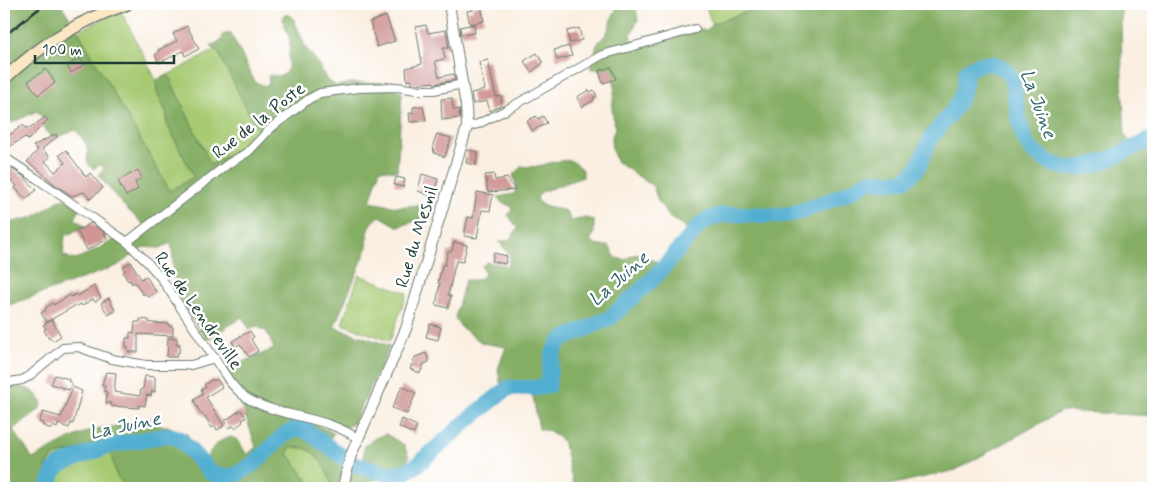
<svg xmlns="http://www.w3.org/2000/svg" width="1157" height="492" font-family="Mynerve,sans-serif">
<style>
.green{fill:#a7ca73;stroke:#638454}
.forest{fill:#85ae65;stroke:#52764c}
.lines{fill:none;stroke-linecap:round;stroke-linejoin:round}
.river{stroke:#53afd1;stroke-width:16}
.building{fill:#cf9694}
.minor-casing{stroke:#6c7b71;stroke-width:10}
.tertiary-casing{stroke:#6c7b71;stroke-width:12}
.secondary-casing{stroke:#6c7b71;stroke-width:14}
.minor{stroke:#fff;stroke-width:8}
.tertiary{stroke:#fff;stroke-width:10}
.secondary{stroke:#fbe7c3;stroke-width:11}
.rail{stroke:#1f3d34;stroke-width:2.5}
.labels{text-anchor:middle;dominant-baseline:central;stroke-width:5;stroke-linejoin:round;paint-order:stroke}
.street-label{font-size:18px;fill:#1f3d34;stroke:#fff}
.water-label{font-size:19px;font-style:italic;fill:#31656b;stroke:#fff}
</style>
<rect width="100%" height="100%" fill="#fff"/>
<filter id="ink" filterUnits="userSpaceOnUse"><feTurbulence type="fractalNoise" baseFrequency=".02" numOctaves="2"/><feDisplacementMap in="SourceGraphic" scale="10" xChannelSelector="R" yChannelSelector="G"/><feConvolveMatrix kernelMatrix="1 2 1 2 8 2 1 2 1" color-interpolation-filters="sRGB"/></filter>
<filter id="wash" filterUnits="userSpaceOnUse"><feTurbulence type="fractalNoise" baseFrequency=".0096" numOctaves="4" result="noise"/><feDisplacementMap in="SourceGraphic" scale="20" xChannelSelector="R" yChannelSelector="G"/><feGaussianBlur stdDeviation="1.12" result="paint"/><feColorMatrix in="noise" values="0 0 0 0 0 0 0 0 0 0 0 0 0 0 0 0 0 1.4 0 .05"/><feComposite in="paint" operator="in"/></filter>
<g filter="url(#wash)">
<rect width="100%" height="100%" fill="#faefe1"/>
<!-- green -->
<g class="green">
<polygon points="705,4 769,4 712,24"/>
<polygon points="121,11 156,80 157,92 167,114 167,124 194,177 170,191 78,31"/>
<polygon points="217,49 261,135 211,165 168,75"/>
<polygon points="359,275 407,293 390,341 342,324"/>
<polygon points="108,442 117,477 129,488 47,488 44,485 46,479 46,467 53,456"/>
<path d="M 291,447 C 295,448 303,447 307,449 C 320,454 329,476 333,488 L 313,488 L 287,452 Z"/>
</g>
<!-- forest -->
<g class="forest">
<path d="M 4,4 L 64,4 L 62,6 L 78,31 L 170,191 L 194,177 L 167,124 L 167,114 L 157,92 L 156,80 L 168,75 L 211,165 L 260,135 L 217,50 L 214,51 L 211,46 L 223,39 L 222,35 L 230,32 L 255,82 L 265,86 L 269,85 L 268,76 L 272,75 L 277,76 L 283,75 L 288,69 L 290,40 L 282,18 L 284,15 L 290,15 L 294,20 L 306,48 L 318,63 L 326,79 L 336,86 L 349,83 L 389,83 L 402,93 L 397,171 L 380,169 L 370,202 L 397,207 L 428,204 L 434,208 L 433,214 L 399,227 L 380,216 C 364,228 370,234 366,251 L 334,327 L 390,346 L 353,424 L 346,427 L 316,416 L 312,423 L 334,433 L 324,447 L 342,459 L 339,462 L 357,472 L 364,459 L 364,446 L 375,438 L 386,434 L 404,445 L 409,457 L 401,474 L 362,483 L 361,488 L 333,488 C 329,476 320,454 307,449 C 303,447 295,448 291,447 L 287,453 L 313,488 L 129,488 L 117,477 L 108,442 L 53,456 L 46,467 L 46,479 L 43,488 L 4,488 L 4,388 C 18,384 37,388 42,404 L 39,410 L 13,429 L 33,459 C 54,447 73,435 97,429 C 115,425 134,426 151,418 L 161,426 L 167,426 L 187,434 L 205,462 C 212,448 215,441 231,437 L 238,440 L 247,455 L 256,447 L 240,399 L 225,385 L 225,369 L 274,349 L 267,332 L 256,326 L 250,330 L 242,317 L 207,340 C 197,325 180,303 176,286 C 172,272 174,257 171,243 L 160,248 L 144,247 L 117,266 L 4,307 L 4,224 L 34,217 L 60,200 L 69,199 L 80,208 L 75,219 L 85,226 L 65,236 L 63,255 L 74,260 L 88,254 L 123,235 L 127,240 L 145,226 L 122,204 L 98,175 L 104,169 L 100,164 L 93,169 L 87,162 C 89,147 86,141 75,130 L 54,139 L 39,123 L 43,118 L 37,111 L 11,123 L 4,115 Z"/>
<path d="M 615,4 L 635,4 L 638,20 L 631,34 L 632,40 L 639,44 C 660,37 686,23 707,31 L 712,24 L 769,4 L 1121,4 L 1122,80 L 1125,136 L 1130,141 L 1153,132 L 1153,416 L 1062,411 L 956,470 L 876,488 L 574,488 L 563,441 L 550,431 L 539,429 L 532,392 C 518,396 512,396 501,387 L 498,369 L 506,347 L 482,343 L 461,327 L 455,318 L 465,280 L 477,280 L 485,275 L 482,266 L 487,262 L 508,266 L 510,255 L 499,242 L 509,240 L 518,228 L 508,215 L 512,210 L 511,206 L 502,203 L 498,197 L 514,194 L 517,188 L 513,175 L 522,166 C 543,172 568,147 583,171 L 583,177 L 541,192 L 537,198 L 540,204 L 566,211 L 571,221 L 585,218 L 594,220 L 594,234 L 590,241 L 599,246 L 609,246 L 616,258 L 625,260 L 632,255 L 643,253 L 648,257 L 666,268 C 686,257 687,249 686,227 L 670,218 L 658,201 L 653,186 L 617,162 L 612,150 L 611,140 L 615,128 L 612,108 L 615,86 L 613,79 L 599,69 L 591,69 L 589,63 C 596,55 594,54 597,45 C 599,40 605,37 607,32 C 611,25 611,17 616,10 Z"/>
</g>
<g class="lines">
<!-- river -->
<path class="river" d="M 48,488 L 54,471 L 60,465 L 108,446 L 168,435 L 179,438 L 210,472 L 221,477 L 234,476 L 255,463 L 285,434 L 294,430 L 304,429 L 353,464 L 387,474 L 405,472 L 417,465 L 468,420 L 508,388 L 535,388 L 548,386 C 550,370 550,349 563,339 L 610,318 L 654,278 L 701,224 C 725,205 762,220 790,214 C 809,210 833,199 851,191 C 857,188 865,182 871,181 C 884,179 897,186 909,177 C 922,167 924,148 933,135 C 949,114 966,101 966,72 C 977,60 1004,60 1011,78 C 1017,96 1018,137 1032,150 C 1035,154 1040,156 1044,159 C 1052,164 1060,168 1069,168 C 1096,169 1123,152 1147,141 L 1153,140"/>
</g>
<g id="blocks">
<!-- building -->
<g class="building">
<polygon points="481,5 484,21 470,24 467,11 473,10 472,6"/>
<polygon points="386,16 395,41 377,47 370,22"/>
<polygon points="474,24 475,33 461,35 460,27"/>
<polygon points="426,25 428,33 446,30 449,48 443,48 445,59 435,61 439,77 454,74 455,80 434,84 434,82 417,84 412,84 412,80 407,81 406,68 422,64 416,27"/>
<polygon points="187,26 199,49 185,56 183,51 159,63 155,55 159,52 158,50 177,41 173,34"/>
<polygon points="579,28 582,40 570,43 567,31"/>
<polygon points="569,46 572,56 557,60 554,50"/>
<polygon points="537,53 543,63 531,72 524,61"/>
<polygon points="80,58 84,65 71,73 67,66"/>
<polygon points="488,60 496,97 501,96 502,105 490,111 487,101 473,104 471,93 485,90 479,62"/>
<polygon points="611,67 616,79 603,83 599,71"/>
<polygon points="46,69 55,83 38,95 28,81"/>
<polygon points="589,90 590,92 594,90 597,96 593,98 594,100 582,107 577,97"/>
<polygon points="452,98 453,108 454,110 459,109 460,118 442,120 441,99"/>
<polygon points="423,106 426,121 410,122 409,113 413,113 413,107"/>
<polygon points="536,116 538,119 543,116 547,123 532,131 527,121"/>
<polygon points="45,117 48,120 28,140 25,137 4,150 4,139 23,125 25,128 27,127 29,129"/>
<polygon points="56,134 57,137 42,149 50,157 45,161 55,172 65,163 59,155 66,150 86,177 90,173 103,188 90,199 84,192 72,196 54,184 38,169 27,162 38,150 33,146"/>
<polygon points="437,134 451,138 445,157 434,153 433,144"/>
<polygon points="468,150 478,152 476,165 466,163"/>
<polygon points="4,164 23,176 36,190 26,199 15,188 17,186 6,176 7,175 4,173"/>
<polygon points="138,170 142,178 135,182 138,189 126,196 118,181"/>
<polygon points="422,174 438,179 433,197 418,191"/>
<polygon points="494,174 495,180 507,178 515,190 488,192 485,175"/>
<polygon points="396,177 405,179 403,187 394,185"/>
<polygon points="477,192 493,195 490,211 482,210 477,238 464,236 468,217 473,218"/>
<polygon points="91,223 104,232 107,239 87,250 77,231"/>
<polygon points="454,242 467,245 463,262 456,261 448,295 451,296 448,308 436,305 440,283 438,283 442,265 445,265 448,252 452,251"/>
<polygon points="494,253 507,256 505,264 492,261"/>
<polygon points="131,262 141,279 146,276 156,292 148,297 145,293 143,295 135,282 132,284 130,280 128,281 123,272 125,271 123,267"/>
<polygon points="94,286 101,298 95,302 93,299 82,306 81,304 77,306 76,305 47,322 41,313 46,310 45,308 53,303 54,305 70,295 72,297 75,294 77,296"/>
<polygon points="109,298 115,311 108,315 101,303"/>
<polygon points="140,319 149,320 149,322 153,323 169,324 169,326 173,327 173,336 138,334 138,352 128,352 128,347 126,347 126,338 130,338 130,332 134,333 135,322 140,322"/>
<polygon points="52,320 61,336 53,341 51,338 49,339 44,330 46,329 43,325"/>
<polygon points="430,324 441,327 438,340 426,337"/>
<polygon points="250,331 254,337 251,339 258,351 249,357 240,344 235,347 232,341"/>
<polygon points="168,338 177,338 177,344 180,344 179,353 177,353 177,357 167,357"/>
<polygon points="426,353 429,362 424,364 420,373 410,369 415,357"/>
<polygon points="106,372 116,373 114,392 140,396 141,389 143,389 145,376 155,377 155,392 152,391 151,396 147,395 145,406 139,405 139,408 111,406 111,403 106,403 107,392 104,391 105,385 102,385"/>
<polygon points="55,375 69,379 68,381 72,383 69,390 51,384"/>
<polygon points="213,379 214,381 217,379 222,387 206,397 224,426 217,430 215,426 212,428 205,416 200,413 194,400 203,394 201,390 206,387 204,385"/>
<polygon points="402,386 416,393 407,414 392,408"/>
<polygon points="73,387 82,391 73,424 71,423 69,428 58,424 57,428 53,426 51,429 42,425 43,423 39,422 43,412 61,417"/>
<polygon points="241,410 246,418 242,420 243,422 235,428 233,426 229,428 224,421"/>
<polygon points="402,419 417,426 414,434 399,427"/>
</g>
</g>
</g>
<g filter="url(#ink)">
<use href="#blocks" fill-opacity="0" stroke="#6c7b71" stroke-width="1"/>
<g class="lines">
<defs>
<g id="minor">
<polyline points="467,127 478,124 506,110 602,55 695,29"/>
<path d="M 4,157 L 36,178 L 127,242 L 148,263 L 161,278 L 230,382 C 236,389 242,396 250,400 C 284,418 325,416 357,438"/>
<polyline points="127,242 228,164 248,152 272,127 309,99 320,93 359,88 397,87 417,90 434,90 463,84"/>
<polyline points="4,383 22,380 28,377 63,348 78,347 112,359 146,365 191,365 215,358"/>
</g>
<polyline id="tertiary" points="345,488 344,482 351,455 406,329 467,127 466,106 449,4"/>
<path id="secondary" d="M 4,79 C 40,45 80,20 127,4"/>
</defs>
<!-- minor casing -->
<use href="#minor" class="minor-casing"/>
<!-- tertiary casing -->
<use href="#tertiary" class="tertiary-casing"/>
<!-- secondary casing -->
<use href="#secondary" class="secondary-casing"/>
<!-- minor -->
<use href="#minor" class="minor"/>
<!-- tertiary -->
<use href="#tertiary" class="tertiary"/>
<!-- secondary -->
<use href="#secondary" class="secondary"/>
<!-- rail -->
<polyline class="rail" points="4,36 45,4"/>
</g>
</g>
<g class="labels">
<!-- street labels -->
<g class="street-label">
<text transform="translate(259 121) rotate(-38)">Rue de la Poste</text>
<text transform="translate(417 237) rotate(-73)">Rue du Mesnil</text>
<text transform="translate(198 311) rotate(55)">Rue de Lendreville</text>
</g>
<!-- water labels -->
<g class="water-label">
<text transform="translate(1038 104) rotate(70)">La Juine</text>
<text transform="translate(619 279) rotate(-41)">La Juine</text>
<text transform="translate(125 426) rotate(-12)">La Juine</text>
</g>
</g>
<!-- margin -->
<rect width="1157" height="492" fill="none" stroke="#fff" stroke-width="20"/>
<!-- scale -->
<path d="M35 55v8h139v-8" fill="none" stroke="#1f3d34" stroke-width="2.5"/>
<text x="42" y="55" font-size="15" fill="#1f3d34" stroke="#ffffff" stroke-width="4" paint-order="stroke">100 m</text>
</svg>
